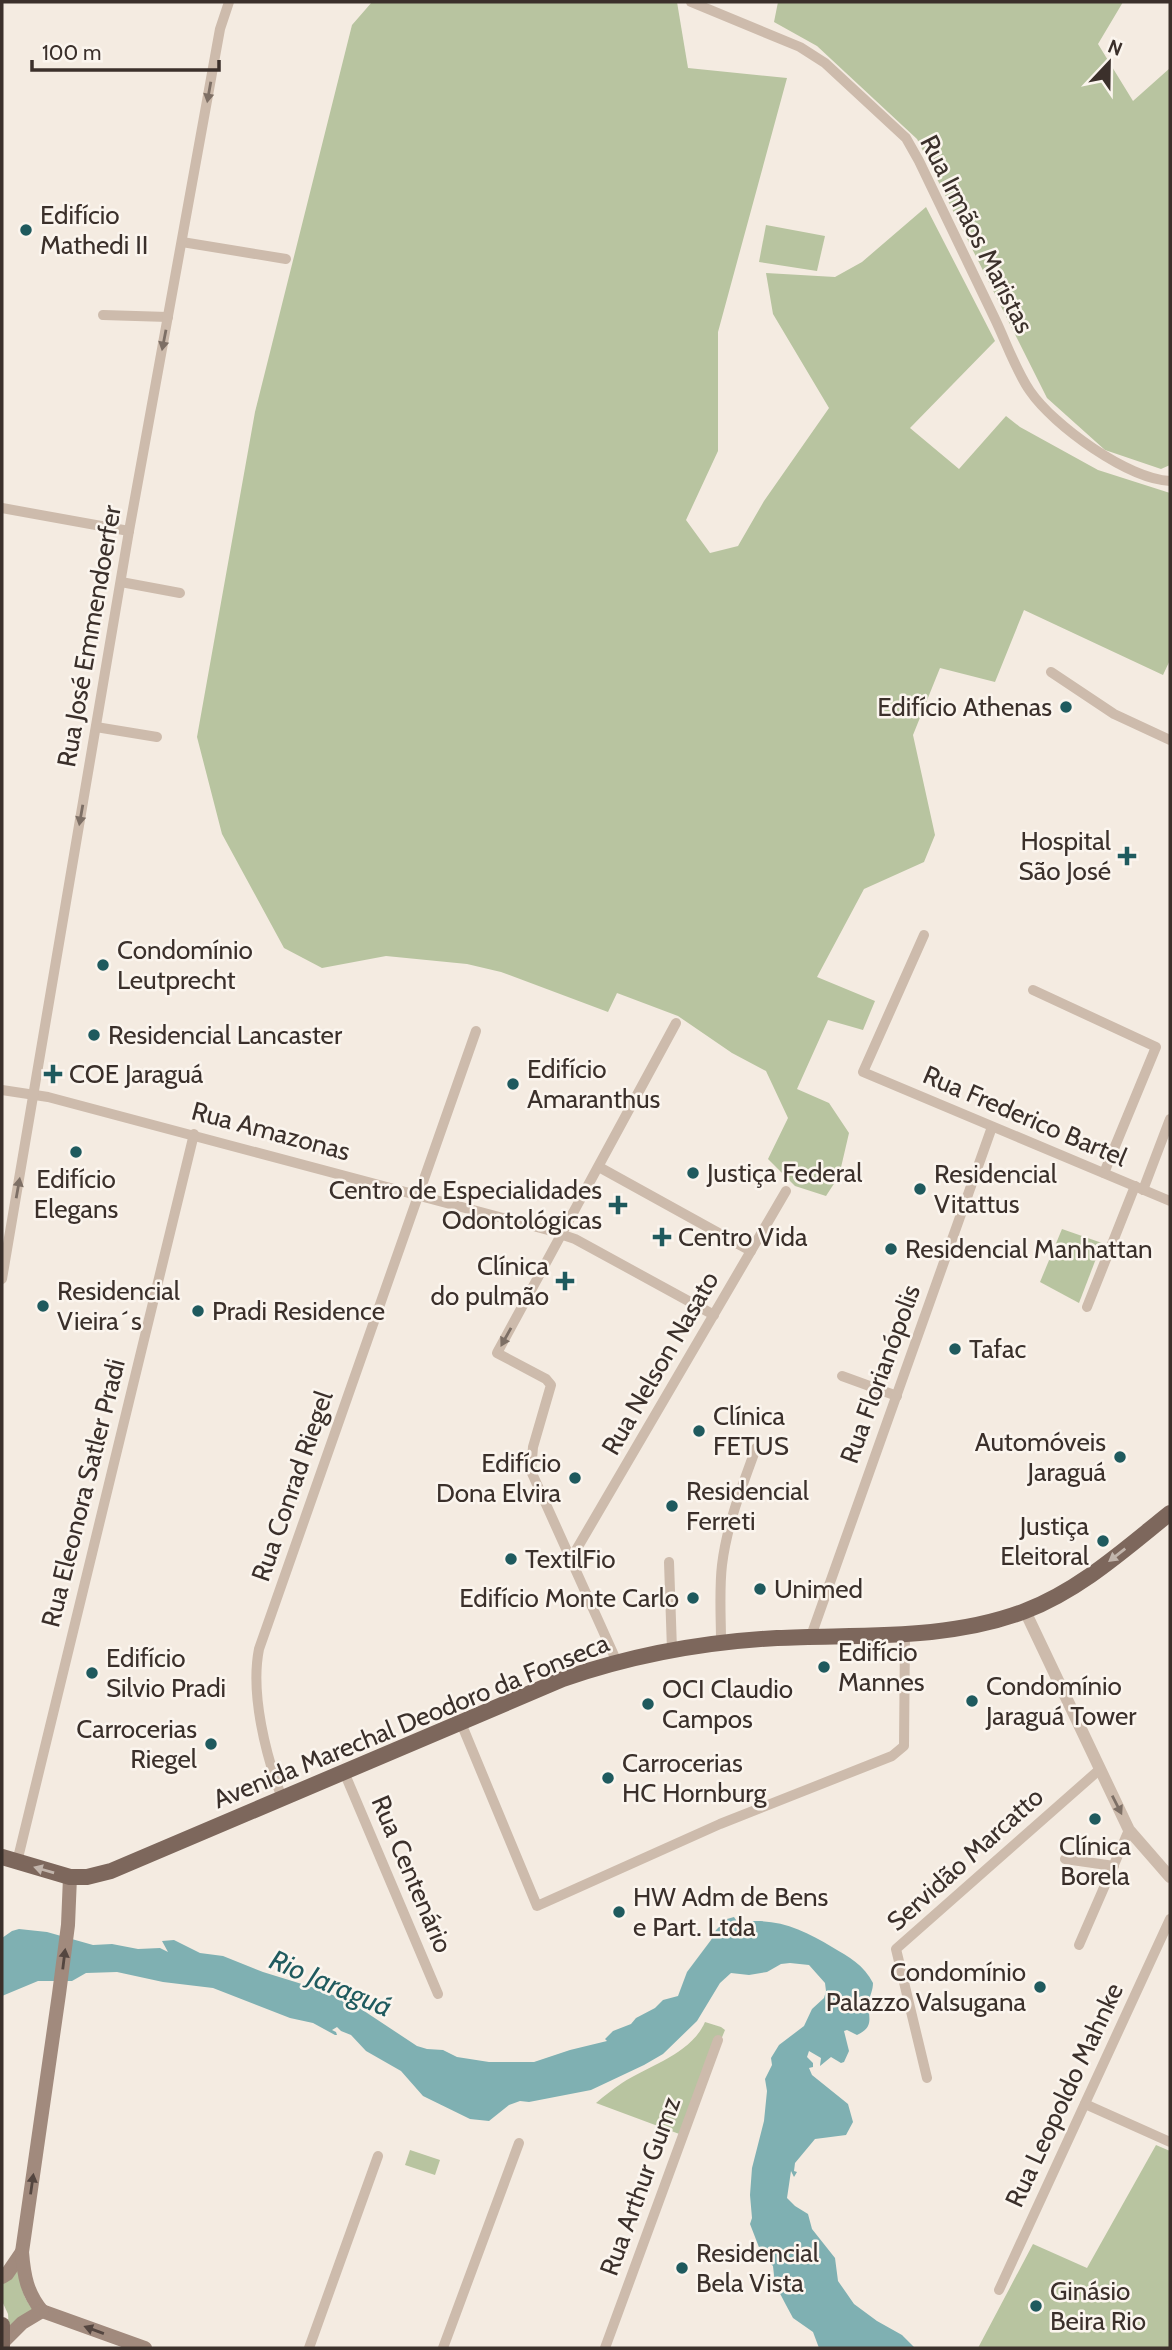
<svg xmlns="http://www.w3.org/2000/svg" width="1172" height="2350" font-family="Cabin,sans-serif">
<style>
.green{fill:#b8c4a0}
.water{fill:#7fb0b2}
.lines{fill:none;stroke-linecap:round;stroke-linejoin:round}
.minor{stroke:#cdbbac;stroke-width:10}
.tertiary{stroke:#cdbbac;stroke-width:12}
.secondary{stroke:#a18a7d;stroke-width:14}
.primary{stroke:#7d675c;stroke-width:16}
.oneway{fill:#7d6f65}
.oneway2{fill:#c2b5ac}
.oneway3{fill:#544640}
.poi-dot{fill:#1f5a5e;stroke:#fbf5ee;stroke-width:2.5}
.labels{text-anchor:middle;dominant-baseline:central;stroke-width:5;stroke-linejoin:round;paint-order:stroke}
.poi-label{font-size:26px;fill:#3b302b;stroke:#fbf5ee;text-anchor:start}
.street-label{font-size:26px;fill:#3b302b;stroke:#fbf5ee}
.water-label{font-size:28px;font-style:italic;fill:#1f5a5e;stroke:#fbf5ee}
</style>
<rect width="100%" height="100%" fill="#f4ebe1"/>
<!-- green -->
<g class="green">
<polygon points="372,2 677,2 688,68 787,78 718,332 718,451 686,520 710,553 738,546 764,501 829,408 773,314 766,273 835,277 862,262 926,207 995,341 910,428 959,469 1006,416 1020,427 1098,470 1170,493 1170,660 1163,675 1024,610 995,682 940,668 913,735 935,835 924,862 864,889 817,977 875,1001 863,1030 828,1020 797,1089 829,1103 849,1133 839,1176 826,1196 795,1186 768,1159 788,1118 766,1071 732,1053 678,1016 617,993 608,1012 501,972 467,964 386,956 322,968 284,948 222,834 197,737 255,412 352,25"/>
<polygon points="778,2 1123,2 1098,44 1133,101 1170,68 1170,465 1161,469 1105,450 1047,398 917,139 817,46 774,22"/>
<polygon points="766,225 825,236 817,271 759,262"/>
<polygon points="1062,1229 1102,1243 1079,1303 1040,1282"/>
<path d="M 705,2022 L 721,2027 L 725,2030 L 682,2135 L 596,2103 C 604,2096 613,2089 622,2083 C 650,2065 691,2054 705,2022 Z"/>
<polygon points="1156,2145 1170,2151 1170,2348 978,2348 1033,2244 1087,2268"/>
<polygon points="410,2150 440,2160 435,2175 405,2165"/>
<path d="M 20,2268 C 20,2284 22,2298 34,2310 L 9,2330 L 8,2314 L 2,2301 L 2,2282 Z"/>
</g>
<!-- water -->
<path class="water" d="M 734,1917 L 738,1923 C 773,1916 803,1929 832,1947 C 849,1957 864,1965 873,1983 C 873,1990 870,1995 869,2001 C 867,2017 876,2026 857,2035 L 847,2030 L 844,2031 L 849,2051 L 844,2062 L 841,2063 L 831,2057 L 820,2066 L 821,2058 L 809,2051 L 807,2057 L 813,2063 L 813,2067 L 809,2068 L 812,2075 L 848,2104 L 853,2122 L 846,2135 L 815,2139 L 795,2163 L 794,2171 L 797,2172 L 794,2177 L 791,2171 L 787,2198 L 795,2206 L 808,2214 L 812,2229 L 835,2258 L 838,2281 L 845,2291 L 854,2304 L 877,2321 L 902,2335 L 915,2348 L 819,2348 L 813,2332 L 793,2318 L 786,2305 L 775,2284 L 773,2266 L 762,2255 L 750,2224 L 752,2218 L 750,2195 L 752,2168 L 764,2121 L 767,2091 L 765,2079 L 772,2065 L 771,2058 L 779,2045 L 804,2026 L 812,2009 L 824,1998 L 826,1991 L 825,1983 L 809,1965 L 790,1963 L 781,1964 L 767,1972 L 749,1975 L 731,1973 L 720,1983 L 697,2021 L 663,2054 L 644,2065 L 591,2090 L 529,2102 L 520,2101 L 509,2105 L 489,2121 L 470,2119 L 423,2096 L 401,2071 L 366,2051 L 351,2035 L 341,2031 L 337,2027 L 332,2030 L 336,2032 L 337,2035 L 335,2035 L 313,2023 L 290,2018 L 213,1988 L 163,1982 L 117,1972 L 86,1973 L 72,1981 L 38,1981 L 2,1996 L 2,1938 L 12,1931 L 19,1929 L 47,1932 L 93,1945 L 112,1944 L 138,1949 L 160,1948 L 168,1952 L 162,1941 L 174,1940 L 200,1953 L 223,1956 L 263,1972 L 318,1989 L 352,2003 L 417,2046 L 427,2049 L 443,2050 L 457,2057 L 489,2062 L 534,2062 L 570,2050 L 607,2041 L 605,2039 L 613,2031 L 631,2024 L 636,2018 L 655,2008 L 663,2000 L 678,1996 L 687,1972 L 711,1940 L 716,1930 L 727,1919 Z"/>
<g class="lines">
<!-- minor -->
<g class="minor">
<path d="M 691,2 L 800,47 L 825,63 L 906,138 L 919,161 C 945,214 970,267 995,319 C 1006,342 1016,371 1030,391 C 1054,426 1128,479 1170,481"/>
<polyline points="182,242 286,259"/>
<polyline points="103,315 168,317"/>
<polyline points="2,508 129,531"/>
<polyline points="121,582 180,593"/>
<polyline points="1051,672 1114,714 1170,740"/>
<polyline points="96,727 157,737"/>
<polyline points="924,935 863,1072 1170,1201"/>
<polyline points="1033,990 1156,1047 1104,1173"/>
<polyline points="2,1090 48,1097 548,1230 575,1239 714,1315"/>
<polyline points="599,1167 751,1251"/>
<polyline points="1143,1190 1170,1119"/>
<polyline points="2,1279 129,531 220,29 229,2"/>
<polyline points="1087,1307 1135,1186"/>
<polyline points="842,1376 897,1396"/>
<polyline points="572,1557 786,1191"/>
<polyline points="669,1562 672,1650"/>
<polyline points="811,1636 992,1127"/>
<path d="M 721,1642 C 721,1617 719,1590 722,1565 C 727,1524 742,1487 756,1448"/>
<polyline points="617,1662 531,1471 533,1447 551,1385 546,1379 497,1353 676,1023"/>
<polyline points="461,1723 537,1906 720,1824 892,1756 904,1746 905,1633"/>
<polyline points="344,1772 438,1994"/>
<path d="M 282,1798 C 266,1756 250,1694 259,1649 L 476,1031"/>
<polyline points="1065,1859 1114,1866"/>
<polyline points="17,1862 194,1134"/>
<polyline points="1079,1945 1129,1830"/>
<polyline points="927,2078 896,1949 1099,1770"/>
<polyline points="1085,2104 1170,2142"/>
<polyline points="999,2290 1170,1919"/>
<polyline points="309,2348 378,2156"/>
<polyline points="443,2348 519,2143"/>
<polyline points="605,2348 718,2040"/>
</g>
<!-- tertiary -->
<polyline class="tertiary" points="1025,1611 1129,1830 1170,1877"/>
<!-- secondary -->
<g class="secondary">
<polyline points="2,2277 7,2274 22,2252"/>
<path d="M 42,2311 C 27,2293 24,2276 22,2252 L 59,1994 L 68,1925 L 70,1877"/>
<polyline points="42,2311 145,2348"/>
<polyline points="3,2342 22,2323 42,2311"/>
</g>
<!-- primary -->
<g class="primary">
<path d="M 2,1857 L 70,1877 L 87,1877 L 111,1871 L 563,1679 C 632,1655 703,1642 777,1638 C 858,1634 947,1641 1025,1611 C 1080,1590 1125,1549 1170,1513"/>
<polyline points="2,2325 2,2346"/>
</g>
</g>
<!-- one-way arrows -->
<defs><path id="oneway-solid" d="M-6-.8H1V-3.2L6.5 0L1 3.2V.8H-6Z" transform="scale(1.75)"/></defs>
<g class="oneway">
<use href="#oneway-solid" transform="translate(209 92) rotate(100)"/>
<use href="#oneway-solid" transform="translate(164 340) rotate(101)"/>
<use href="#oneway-solid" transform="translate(81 815) rotate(100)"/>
<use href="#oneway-solid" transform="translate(18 1188) rotate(-80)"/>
<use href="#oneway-solid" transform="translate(506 1337) rotate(119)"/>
<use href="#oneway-solid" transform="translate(1117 1805) rotate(63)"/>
</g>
<g class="oneway2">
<use href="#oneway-solid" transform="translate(1117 1555) rotate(142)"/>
<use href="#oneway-solid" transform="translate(44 1870) rotate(-164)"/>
</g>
<g class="oneway3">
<use href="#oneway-solid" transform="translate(64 1959) rotate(-83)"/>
<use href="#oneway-solid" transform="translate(32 2184) rotate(-82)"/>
<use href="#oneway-solid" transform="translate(94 2330) rotate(-160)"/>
</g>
<!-- markers -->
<g class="poi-dot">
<circle cx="26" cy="230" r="7"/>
<circle cx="1066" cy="707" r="7"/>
<path d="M1123.5 845.5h7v7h7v7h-7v7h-7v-7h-7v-7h7z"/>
<circle cx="103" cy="965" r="7"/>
<circle cx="94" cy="1035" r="7"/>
<path d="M49.5 1063.5h7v7h7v7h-7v7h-7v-7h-7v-7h7z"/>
<circle cx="513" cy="1084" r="7"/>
<circle cx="76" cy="1152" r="7"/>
<circle cx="693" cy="1173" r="7"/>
<circle cx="920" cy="1189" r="7"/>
<path d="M614.5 1194.5h7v7h7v7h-7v7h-7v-7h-7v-7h7z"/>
<path d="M658.5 1226.5h7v7h7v7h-7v7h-7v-7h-7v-7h7z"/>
<circle cx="891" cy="1249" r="7"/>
<path d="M561.5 1270.5h7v7h7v7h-7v7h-7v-7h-7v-7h7z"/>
<circle cx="43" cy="1306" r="7"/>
<circle cx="198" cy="1311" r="7"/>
<circle cx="955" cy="1349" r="7"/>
<circle cx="699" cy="1431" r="7"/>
<circle cx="1120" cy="1457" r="7"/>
<circle cx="575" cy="1478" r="7"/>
<circle cx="672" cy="1506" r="7"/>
<circle cx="1103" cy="1541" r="7"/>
<circle cx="511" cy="1559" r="7"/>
<circle cx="760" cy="1589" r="7"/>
<circle cx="693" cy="1598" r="7"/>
<circle cx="824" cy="1667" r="7"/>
<circle cx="92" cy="1673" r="7"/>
<circle cx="972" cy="1701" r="7"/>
<circle cx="648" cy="1704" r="7"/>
<circle cx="211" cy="1744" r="7"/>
<circle cx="608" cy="1778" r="7"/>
<circle cx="1095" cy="1819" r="7"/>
<circle cx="619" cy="1912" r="7"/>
<circle cx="1040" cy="1987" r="7"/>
<circle cx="682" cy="2268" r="7"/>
<circle cx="1036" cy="2306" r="7"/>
</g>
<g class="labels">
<!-- poi labels -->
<g class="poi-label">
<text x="40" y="215">Edifício<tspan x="40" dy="30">Mathedi II</tspan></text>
<text x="1052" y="707" text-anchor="end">Edifício Athenas</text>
<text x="1111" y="841" text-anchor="end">Hospital<tspan x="1111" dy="30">São José</tspan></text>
<text x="117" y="950">Condomínio<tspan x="117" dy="30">Leutprecht</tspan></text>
<text x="108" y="1035">Residencial Lancaster</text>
<text x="527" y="1069">Edifício<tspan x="527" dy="30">Amaranthus</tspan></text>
<text x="69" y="1074">COE Jaraguá</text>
<text x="707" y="1173">Justiça Federal</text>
<text x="934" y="1174">Residencial<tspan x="934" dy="30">Vitattus</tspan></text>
<text x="76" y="1179" text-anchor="middle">Edifício<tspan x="76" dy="30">Elegans</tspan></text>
<text x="602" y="1190" text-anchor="end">Centro de Especialidades<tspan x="602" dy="30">Odontológicas</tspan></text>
<text x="678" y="1237">Centro Vida</text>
<text x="905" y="1249">Residencial Manhattan</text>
<text x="549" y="1266" text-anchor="end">Clínica<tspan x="549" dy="30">do pulmão</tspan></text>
<text x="57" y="1291">Residencial<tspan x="57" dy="30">Vieira´s</tspan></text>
<text x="212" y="1311">Pradi Residence</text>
<text x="969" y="1349">Tafac</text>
<text x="713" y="1416">Clínica<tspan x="713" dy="30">FETUS</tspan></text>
<text x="1106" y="1442" text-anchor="end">Automóveis<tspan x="1106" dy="30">Jaraguá</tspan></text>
<text x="561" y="1463" text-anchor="end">Edifício<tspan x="561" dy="30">Dona Elvira</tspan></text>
<text x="686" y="1491">Residencial<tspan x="686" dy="30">Ferreti</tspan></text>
<text x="1089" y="1526" text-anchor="end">Justiça<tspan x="1089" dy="30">Eleitoral</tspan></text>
<text x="525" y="1559">TextilFio</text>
<text x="774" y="1589">Unimed</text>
<text x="679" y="1598" text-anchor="end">Edifício Monte Carlo</text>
<text x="838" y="1652">Edifício<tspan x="838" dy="30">Mannes</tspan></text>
<text x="106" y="1658">Edifício<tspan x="106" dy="30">Silvio Pradi</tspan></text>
<text x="986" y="1686">Condomínio<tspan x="986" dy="30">Jaraguá Tower</tspan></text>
<text x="662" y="1689">OCI Claudio<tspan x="662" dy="30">Campos</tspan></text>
<text x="197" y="1729" text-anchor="end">Carrocerias<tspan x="197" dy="30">Riegel</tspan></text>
<text x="622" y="1763">Carrocerias<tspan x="622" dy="30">HC Hornburg</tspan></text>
<text x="1095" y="1846" text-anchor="middle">Clínica<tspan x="1095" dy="30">Borela</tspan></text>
<text x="633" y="1897">HW Adm de Bens<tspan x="633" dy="30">e Part. Ltda</tspan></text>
<text x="1026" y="1972" text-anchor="end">Condomínio<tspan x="1026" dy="30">Palazzo Valsugana</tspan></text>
<text x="696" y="2253">Residencial<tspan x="696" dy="30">Bela Vista</tspan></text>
<text x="1050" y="2291">Ginásio<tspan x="1050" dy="30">Beira Rio</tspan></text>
</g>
<!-- street labels -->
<g class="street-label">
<text transform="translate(977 234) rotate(63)">Rua Irmãos Maristas</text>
<text transform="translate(89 636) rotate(-80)">Rua José Emmendoerfer</text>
<text transform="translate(1025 1116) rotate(23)">Rua Frederico Bartel</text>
<text transform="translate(271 1131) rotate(15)">Rua Amazonas</text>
<text transform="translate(660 1363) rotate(-60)">Rua Nelson Nasato</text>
<text transform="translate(880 1374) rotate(-70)">Rua Florianópolis</text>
<text transform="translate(292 1486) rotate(-71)">Rua Conrad Riegel</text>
<text transform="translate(83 1493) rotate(-76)">Rua Eleonora Satler Pradi</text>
<text transform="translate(411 1721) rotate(-22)">Avenida Marechal Deodoro da Fonseca</text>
<text transform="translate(965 1859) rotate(-42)">Servidão Marcatto</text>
<text transform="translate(412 1874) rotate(67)">Rua Centenário</text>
<text transform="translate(1064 2095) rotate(-65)">Rua Leopoldo Mahnke</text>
<text transform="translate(640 2186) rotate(-70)">Rua Arthur Gumz</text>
</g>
<!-- water labels -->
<g class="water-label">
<text transform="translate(331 1983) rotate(23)">Rio Jaraguá</text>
</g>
</g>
<!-- border -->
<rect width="1172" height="2350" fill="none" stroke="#3b302b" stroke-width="7"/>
<!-- north arrow -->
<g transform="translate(1109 63) rotate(22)" stroke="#fbf5ee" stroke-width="5" paint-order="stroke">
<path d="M0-5L12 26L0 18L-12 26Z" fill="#3b302b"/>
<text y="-10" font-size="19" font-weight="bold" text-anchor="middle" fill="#3b302b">N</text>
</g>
<!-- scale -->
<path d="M32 60v10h187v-10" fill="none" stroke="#3b302b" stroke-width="3.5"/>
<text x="42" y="60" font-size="21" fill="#3b302b" stroke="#fbf5ee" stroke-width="5" paint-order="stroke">100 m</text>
</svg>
